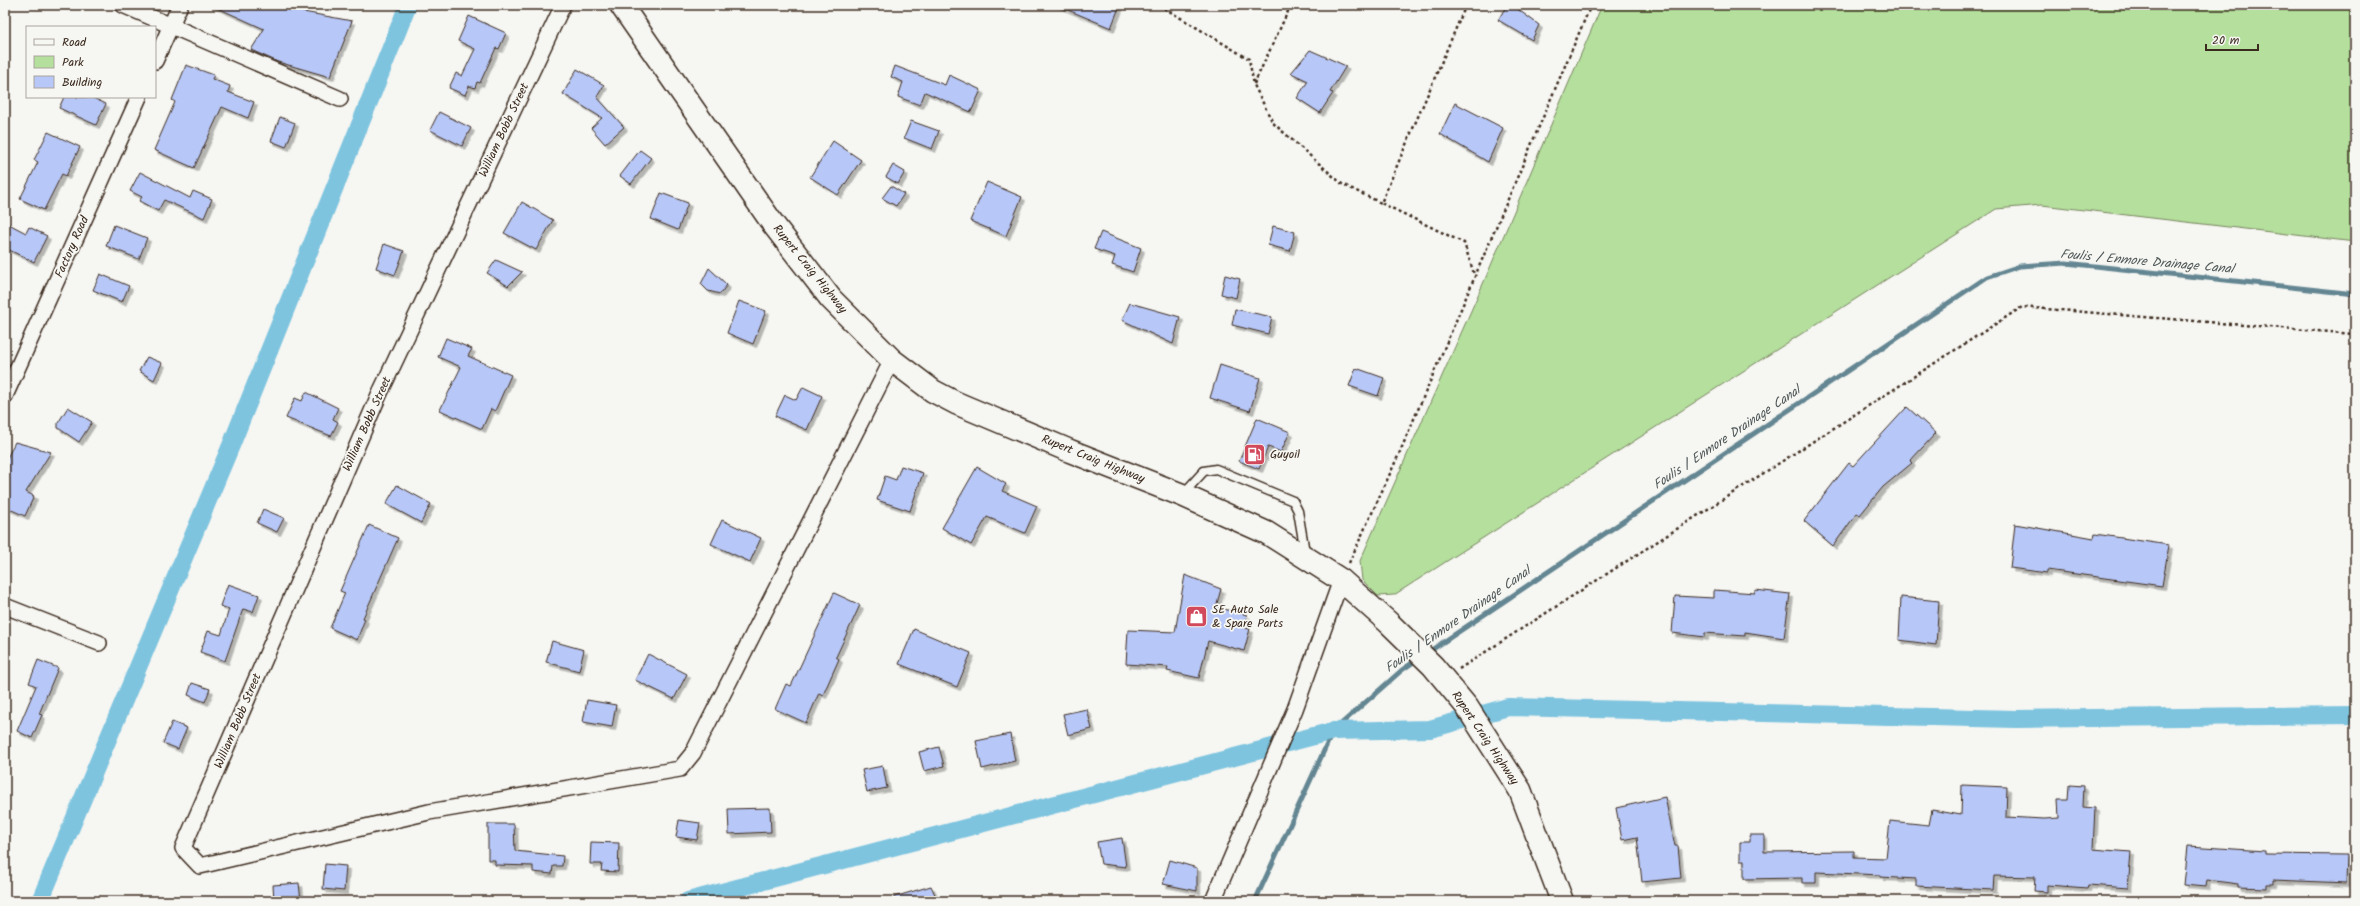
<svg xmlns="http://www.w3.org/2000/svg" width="2360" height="906" font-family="Kalam,sans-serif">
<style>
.green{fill:#b4df9d;stroke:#78845e}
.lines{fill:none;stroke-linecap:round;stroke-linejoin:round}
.stream{stroke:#638692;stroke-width:5}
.canal{stroke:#7ec4df;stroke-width:18}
.building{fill:#b7c7f7;stroke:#3b2a1e;filter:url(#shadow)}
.service-casing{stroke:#3b2a1e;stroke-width:11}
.minor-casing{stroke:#3b2a1e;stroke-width:18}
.primary-casing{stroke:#3b2a1e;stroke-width:25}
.path{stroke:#3b2a1e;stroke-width:2.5;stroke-dasharray:3 3;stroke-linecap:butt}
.service{stroke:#f6f6f2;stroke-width:8}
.minor{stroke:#f6f6f2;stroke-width:15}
.primary{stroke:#f6f6f2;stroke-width:22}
.labels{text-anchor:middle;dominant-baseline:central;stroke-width:3.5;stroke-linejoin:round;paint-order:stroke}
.street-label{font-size:12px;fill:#3b2a1e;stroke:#f6f6f2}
.poi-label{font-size:12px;fill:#3b2a1e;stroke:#f6f6f2;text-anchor:start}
.water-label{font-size:13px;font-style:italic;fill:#4f5858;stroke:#f6f6f2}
</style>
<defs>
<filter id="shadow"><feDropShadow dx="3.5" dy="3.5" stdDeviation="0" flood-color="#0004"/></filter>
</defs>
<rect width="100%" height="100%" fill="#f6f6f2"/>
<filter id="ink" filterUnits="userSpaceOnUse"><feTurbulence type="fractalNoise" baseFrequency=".025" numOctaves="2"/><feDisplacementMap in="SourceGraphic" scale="8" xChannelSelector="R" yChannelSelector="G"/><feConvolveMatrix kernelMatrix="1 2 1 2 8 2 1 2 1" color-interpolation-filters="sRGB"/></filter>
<g filter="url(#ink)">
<!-- green -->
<polygon class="green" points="1602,5 2355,5 2355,242 2042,205 1996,209 1394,595 1378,596 1362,580 1360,561 1486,277"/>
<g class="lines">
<!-- stream -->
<g class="stream">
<polyline points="1427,653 1987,277 2020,266 2066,263 2355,294"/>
<polyline points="1255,901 1333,731 1402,670 1418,659"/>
</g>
<!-- canal -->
<g class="canal">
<polyline points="40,901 232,443 408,5"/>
<polyline points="688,901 1333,731 1430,729 1508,707 2016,719 2355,715"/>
</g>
</g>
<!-- building -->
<g class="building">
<polygon points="211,5 266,5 352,21 330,77 278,62 251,50 264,29"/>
<polygon points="1056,5 1120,5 1111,28"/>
<polygon points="1507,5 1512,5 1539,25 1532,40 1498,20"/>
<polygon points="469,16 506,33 499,49 496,48 480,83 477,82 475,88 469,86 465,95 449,88 456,73 462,76 475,49 458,41"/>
<polygon points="1310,50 1346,66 1330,92 1333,93 1320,113 1297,98 1308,81 1291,73"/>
<polygon points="186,65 214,75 212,79 230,86 228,92 254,102 248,118 222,107 194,168 154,150 175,102 172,100"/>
<polygon points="895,66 945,85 949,75 981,90 971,112 925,92 920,105 898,97 903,82 891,77"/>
<polygon points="577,69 604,85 597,97 624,127 605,144 591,128 602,118 563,94"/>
<polygon points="64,97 91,97 106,104 96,125 59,108"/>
<polygon points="1455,103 1503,128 1488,162 1440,134"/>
<polygon points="439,112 471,128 462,146 430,130"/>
<polygon points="280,117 295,123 286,147 271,141"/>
<polygon points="911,121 939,131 932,149 904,138"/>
<polygon points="48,132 80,147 66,176 62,174 44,210 20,199 38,162 34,160"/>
<polygon points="833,141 861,160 838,195 810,177"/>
<polygon points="640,150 651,158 631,184 620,176"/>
<polygon points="893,165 905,172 898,184 886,177"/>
<polygon points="140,172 190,198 193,191 212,199 204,218 164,200 158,211 139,201 142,197 130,191"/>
<polygon points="987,182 1022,197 1006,236 970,221"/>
<polygon points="891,186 904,194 896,206 882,198"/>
<polygon points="661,193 688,203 678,230 651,219"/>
<polygon points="522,202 553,220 536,250 504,233"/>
<polygon points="5,222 26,233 29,227 47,236 34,262 5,248"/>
<polygon points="114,225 147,238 139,259 106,246"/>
<polygon points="1273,226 1295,232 1290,251 1268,245"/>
<polygon points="1101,232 1141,248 1133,272 1112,265 1115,256 1094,249"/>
<polygon points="384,244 404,251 395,275 376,268"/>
<polygon points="496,260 522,272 508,286 487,273"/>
<polygon points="709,268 727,285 720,294 708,291 701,284"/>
<polygon points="100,274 129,286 122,302 93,290"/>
<polygon points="1225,275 1240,279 1236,298 1221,294"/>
<polygon points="739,301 766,311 753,344 727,333"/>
<polygon points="1130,303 1180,317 1173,344 1122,320"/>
<polygon points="1235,309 1272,317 1268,334 1232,325"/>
<polygon points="446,338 472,349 468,356 511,375 495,411 491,409 482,429 440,410 461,367 438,357"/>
<polygon points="147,357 162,363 154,380 139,371"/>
<polygon points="1220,365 1260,378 1250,411 1210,398"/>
<polygon points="1356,368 1384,378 1378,396 1349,386"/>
<polygon points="803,387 822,396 807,430 775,416 785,395 796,400"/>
<polygon points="306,392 338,408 333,419 338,422 331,436 286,418 295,398 302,401"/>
<polygon points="68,407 92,422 79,442 58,428 58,423"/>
<polygon points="1907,407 1936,433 1910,461 1912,463 1883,487 1860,515 1857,513 1833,546 1804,521 1849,463 1853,466"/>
<polygon points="1257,418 1290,432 1281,452 1268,447 1259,469 1239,461"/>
<polygon points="15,442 51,452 26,492 34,496 25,516 5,507 5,462"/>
<polygon points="901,466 923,473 910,511 877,500 885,476 896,480"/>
<polygon points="977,467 1006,484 1002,491 1037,506 1025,533 987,517 971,545 942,528"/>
<polygon points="397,485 431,504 421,523 386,504"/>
<polygon points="263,509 284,518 277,532 257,523"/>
<polygon points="722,520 761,538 750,562 711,544"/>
<polygon points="2015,524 2094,538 2095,534 2169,545 2162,586 2047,570 2047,573 2010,568"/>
<polygon points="369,525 398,538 363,618 365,619 357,640 330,628 345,593 340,591"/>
<polygon points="1185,575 1221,589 1216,607 1247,615 1244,628 1250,629 1244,651 1208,641 1199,678 1167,671 1168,667 1126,664 1128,630 1175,632"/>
<polygon points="228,584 259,595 253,612 243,609 225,661 200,652 208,631 221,635 229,609 220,606"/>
<polygon points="1714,590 1755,593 1755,590 1790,594 1784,638 1745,632 1745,636 1705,633 1705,637 1672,633 1675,596 1714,598"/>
<polygon points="834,593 860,605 836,657 839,659 823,695 819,693 806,723 775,709 786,684 791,686"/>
<polygon points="1901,597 1939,601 1936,645 1899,640"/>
<polygon points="914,629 971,653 957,687 899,664"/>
<polygon points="552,641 584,650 579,671 546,662"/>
<polygon points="648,654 687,674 674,699 635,680"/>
<polygon points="38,660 58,668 39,714 42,715 32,738 17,731 36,686 29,683"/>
<polygon points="192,683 210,689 205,702 188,695"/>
<polygon points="587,700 616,705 612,727 583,722"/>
<polygon points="1087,709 1092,729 1068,735 1063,714"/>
<polygon points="172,722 187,728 178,749 163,743"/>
<polygon points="1010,734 1015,761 982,769 976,741"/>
<polygon points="939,747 944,766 924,771 919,752"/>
<polygon points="883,766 887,788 867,792 862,770"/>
<polygon points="1962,785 2007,787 2006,817 2044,819 2059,818 2058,799 2068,799 2069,785 2084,786 2083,807 2095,808 2093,849 2131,852 2128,888 2088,885 2087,888 2047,885 2047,892 2034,891 2035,877 1994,876 1993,890 1916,886 1916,879 1880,877 1880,875 1816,872 1816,883 1802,883 1802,878 1744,879 1744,861 1740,861 1740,842 1750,842 1750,835 1764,835 1764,852 1854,851 1854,857 1886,858 1890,821 1929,825 1932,810 1961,815"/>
<polygon points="1665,797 1675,846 1678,846 1681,878 1642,882 1637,837 1622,840 1616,808"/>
<polygon points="770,808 771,832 729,834 728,809"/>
<polygon points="679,820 700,823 697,840 676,837"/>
<polygon points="488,824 514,824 515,851 563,856 562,866 553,866 552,874 533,872 533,866 495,865 495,860 488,860"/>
<polygon points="1122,838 1126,867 1101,864 1097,842"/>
<polygon points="591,842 619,843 618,872 601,871 602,864 590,864"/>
<polygon points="2188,846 2265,851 2265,854 2347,855 2346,883 2273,880 2273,884 2267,884 2267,888 2238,887 2238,884 2207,880 2206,887 2184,885"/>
<polygon points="1170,860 1197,868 1197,891 1163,884"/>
<polygon points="325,864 346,866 344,891 323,889"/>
<polygon points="299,883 301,901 274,901 273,885"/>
<polygon points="931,886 938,901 894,901 894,897"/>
</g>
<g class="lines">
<defs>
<polyline id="service" points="1183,494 1204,471 1216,469 1293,501 1298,511 1305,552"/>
<g id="minor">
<polyline points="123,5 340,99"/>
<polyline points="563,5 379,395 183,848 200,866 429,812 680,769 693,753 892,360"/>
<polyline points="155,61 180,5"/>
<polyline points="5,396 139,97"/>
<polyline points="5,606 99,643"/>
<polyline points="1213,901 1295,709 1341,580"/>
</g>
<polyline id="primary" points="621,5 773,224 831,299 892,360 933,391 956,403 1070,451 1182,495 1267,533 1341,580 1389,623 1433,666 1467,707 1520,790 1562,901"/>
</defs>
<!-- service casing -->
<use href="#service" class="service-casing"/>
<!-- minor casing -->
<use href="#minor" class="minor-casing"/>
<!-- primary casing -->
<use href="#primary" class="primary-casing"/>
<!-- path -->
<g class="path">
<polyline points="1159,5 1249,59 1254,85 1273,123 1342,184 1381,203"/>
<polyline points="1466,5 1381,203 1464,243 1474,274"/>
<polyline points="1254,84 1291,5"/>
<polyline points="1349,563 1399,454 1591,5"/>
<polyline points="1459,669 2022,307 2355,334"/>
</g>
<!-- service -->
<use href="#service" class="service"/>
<!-- minor -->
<use href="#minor" class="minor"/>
<!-- primary -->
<use href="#primary" class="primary"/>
</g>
</g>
<!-- icons -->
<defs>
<symbol id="fuel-square" viewBox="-11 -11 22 22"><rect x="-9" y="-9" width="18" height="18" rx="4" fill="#d1495b" stroke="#f6f6f2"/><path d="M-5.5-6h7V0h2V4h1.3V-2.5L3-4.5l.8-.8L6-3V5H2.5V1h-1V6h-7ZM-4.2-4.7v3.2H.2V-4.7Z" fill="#fff"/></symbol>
<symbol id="shop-square" viewBox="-11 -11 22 22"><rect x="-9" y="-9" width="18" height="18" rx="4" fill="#d1495b" stroke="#f6f6f2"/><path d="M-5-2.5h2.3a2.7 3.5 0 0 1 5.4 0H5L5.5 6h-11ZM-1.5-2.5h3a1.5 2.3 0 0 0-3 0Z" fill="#fff"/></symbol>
</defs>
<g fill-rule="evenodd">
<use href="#fuel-square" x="1242" y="442" width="25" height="25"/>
<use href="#shop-square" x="1184" y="604" width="25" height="25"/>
</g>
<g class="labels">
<!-- street labels -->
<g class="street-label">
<text transform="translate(504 130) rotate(-65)">William Bobb Street</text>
<text transform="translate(72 247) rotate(-66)">Factory Road</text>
<text transform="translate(810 269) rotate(51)">Rupert Craig Highway</text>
<text transform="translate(367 424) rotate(-66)">William Bobb Street</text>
<text transform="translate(1093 459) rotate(22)">Rupert Craig Highway</text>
<text transform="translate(238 721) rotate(-67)">William Bobb Street</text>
<text transform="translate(1485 738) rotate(56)">Rupert Craig Highway</text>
</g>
<!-- poi labels -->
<g class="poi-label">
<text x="1270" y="454">Guyoil</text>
<text x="1212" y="609">SE Auto Sale<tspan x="1212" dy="14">&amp; Spare Parts</tspan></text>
</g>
<!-- water labels -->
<g class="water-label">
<text transform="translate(2147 262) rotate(5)">Foulis / Enmore Drainage Canal</text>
<text transform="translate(1727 438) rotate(-34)">Foulis / Enmore Drainage Canal</text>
<text transform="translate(1458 620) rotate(-35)">Foulis / Enmore Drainage Canal</text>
</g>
</g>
<!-- margin -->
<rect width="2360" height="906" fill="none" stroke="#f6f6f2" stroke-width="20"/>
<rect x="10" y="10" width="2340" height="886" fill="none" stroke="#3b2a1e" stroke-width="1.5" filter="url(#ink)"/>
<!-- legend -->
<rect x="26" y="26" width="130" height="72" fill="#f6f6f2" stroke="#aba49d"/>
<rect x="34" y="39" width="20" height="6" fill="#f6f6f2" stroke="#aba49d"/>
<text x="62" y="46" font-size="12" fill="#3b2a1e">Road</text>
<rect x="34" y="56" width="20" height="12" fill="#b4df9d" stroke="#aba49d"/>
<text x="62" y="66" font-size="12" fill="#3b2a1e">Park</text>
<rect x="34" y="76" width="20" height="12" fill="#b7c7f7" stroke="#aba49d"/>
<text x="62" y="86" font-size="12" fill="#3b2a1e">Building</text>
<!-- scale -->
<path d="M2206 44v6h52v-6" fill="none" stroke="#3b2a1e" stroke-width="2"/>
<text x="2212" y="44" font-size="12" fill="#3b2a1e" stroke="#f6f6f2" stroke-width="3" paint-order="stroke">20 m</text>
</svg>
